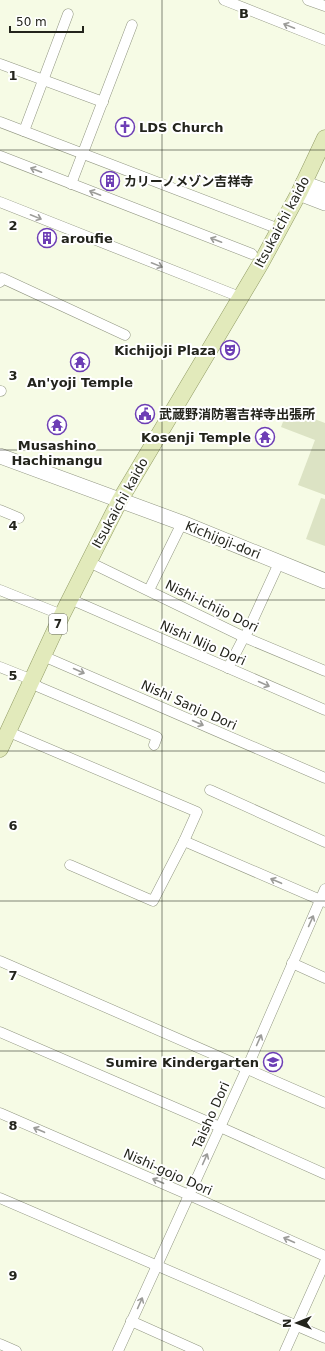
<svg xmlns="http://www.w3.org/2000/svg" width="325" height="1351" font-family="'DejaVu Sans','Noto Sans JP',sans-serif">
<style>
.green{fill:#dce3c4}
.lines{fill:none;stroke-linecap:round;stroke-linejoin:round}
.street-casing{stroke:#929783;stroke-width:11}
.secondary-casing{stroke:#929783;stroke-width:16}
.primary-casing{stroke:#929c66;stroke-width:17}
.street{stroke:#fff;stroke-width:10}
.secondary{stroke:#fff;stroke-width:15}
.primary{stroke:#e2eabb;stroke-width:16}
.oneway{stroke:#9c9c99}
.grid{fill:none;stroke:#23241c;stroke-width:1;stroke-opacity:0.55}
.labels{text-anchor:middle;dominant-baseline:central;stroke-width:4;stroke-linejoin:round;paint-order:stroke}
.shield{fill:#fff;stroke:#656660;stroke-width:1}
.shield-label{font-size:12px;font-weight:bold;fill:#23241c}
.poi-label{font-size:13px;font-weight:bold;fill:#23241c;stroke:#fff;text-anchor:start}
.street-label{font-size:13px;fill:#23241c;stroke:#fff}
.grid-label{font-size:13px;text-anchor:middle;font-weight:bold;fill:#23241c;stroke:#fff;stroke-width:4;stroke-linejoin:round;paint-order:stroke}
</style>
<rect width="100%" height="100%" fill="#f6fbe5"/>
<!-- green -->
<g class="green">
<polygon points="288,409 325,423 325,495 298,485 315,440 281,427"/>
<polygon points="321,498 325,499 325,546 306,539"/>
</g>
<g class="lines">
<defs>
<g id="street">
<polyline points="224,0 325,40"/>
<polyline points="308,0 325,6"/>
<polyline points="0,64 103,102"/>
<polyline points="0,122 279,229"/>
<polyline points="24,131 68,14"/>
<polyline points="0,156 252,254"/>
<polyline points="71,184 132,25"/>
<polyline points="0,202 240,297"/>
<polyline points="0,282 2,278 125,335"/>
<polyline points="0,391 1,391"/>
<polyline points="0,510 19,518"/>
<polyline points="89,562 244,637 325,671"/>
<polyline points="0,590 62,615"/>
<polyline points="149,590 182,523"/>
<polyline points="70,599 325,710"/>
<polyline points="43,656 325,778"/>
<polyline points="0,667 25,677 39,687 157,737 154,745"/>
<polyline points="228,668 244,637 246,635 279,563"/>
<polyline points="9,732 197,812 184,841 153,901 70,865"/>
<polyline points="210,790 325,842"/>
<polyline points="184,841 325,902"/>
<polyline points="0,961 325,1103"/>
<polyline points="292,963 325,978"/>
<polyline points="0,1032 220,1127 325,1174"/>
<polyline points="0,1113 189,1195 325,1256"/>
<polyline points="0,1198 325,1338"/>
<polyline points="131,1321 198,1351"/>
<polyline points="0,1344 16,1351"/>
<polyline points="118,1351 247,1068 325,889"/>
<polyline points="285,1351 325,1262"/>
</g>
<g id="secondary">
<polyline points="303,183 325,191"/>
<polyline points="299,193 325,203"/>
<polyline points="0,456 182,523 325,581"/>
</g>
<polyline id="primary" points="0,749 62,615 120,500 261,263 299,193 325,138"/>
</defs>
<!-- street casing -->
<use href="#street" class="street-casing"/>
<!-- secondary casing -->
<use href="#secondary" class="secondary-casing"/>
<!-- primary casing -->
<use href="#primary" class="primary-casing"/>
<!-- street -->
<use href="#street" class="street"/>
<!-- secondary -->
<use href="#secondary" class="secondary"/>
<!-- primary -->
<use href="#primary" class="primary"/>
</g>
<!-- one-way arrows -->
<defs><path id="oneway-shaft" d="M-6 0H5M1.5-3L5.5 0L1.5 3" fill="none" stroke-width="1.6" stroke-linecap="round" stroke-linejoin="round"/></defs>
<g class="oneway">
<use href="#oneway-shaft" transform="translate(289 26) rotate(-158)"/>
<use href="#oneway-shaft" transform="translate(36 170) rotate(-159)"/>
<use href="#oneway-shaft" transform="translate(95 193) rotate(-159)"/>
<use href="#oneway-shaft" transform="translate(36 217) rotate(22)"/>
<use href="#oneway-shaft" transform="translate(216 240) rotate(-159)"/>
<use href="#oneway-shaft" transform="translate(157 265) rotate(22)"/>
<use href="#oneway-shaft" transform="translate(79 671) rotate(24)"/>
<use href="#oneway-shaft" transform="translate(264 684) rotate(24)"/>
<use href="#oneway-shaft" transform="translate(198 723) rotate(24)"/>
<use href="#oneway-shaft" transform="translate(276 881) rotate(-157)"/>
<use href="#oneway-shaft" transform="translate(311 921) rotate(-66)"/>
<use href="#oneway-shaft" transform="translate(259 1040) rotate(-66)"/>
<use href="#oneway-shaft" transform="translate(39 1130) rotate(-157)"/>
<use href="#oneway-shaft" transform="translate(205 1159) rotate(-66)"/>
<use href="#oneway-shaft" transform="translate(158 1181) rotate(-157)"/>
<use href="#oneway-shaft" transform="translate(289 1240) rotate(-156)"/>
<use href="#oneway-shaft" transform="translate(140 1303) rotate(-66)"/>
</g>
<!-- grid -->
<path class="grid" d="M 162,0 L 162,1351M 0,150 L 325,150M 0,300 L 325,300M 0,450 L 325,450M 0,600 L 325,600M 0,751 L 325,751M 0,901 L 325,901M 0,1051 L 325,1051M 0,1201 L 325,1201"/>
<!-- icons -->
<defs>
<symbol id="church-ring" viewBox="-11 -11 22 22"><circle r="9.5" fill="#fff" stroke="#6d3eb5" stroke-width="1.5"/><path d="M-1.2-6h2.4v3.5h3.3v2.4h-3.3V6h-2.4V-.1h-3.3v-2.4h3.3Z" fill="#6d3eb5"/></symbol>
<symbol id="building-ring" viewBox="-11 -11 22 22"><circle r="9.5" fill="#fff" stroke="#6d3eb5" stroke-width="1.5"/><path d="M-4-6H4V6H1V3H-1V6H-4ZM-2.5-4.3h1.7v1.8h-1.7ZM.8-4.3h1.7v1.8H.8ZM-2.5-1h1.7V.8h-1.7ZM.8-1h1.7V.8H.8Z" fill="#6d3eb5"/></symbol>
<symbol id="theatre-ring" viewBox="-11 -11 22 22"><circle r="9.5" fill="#fff" stroke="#6d3eb5" stroke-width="1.5"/><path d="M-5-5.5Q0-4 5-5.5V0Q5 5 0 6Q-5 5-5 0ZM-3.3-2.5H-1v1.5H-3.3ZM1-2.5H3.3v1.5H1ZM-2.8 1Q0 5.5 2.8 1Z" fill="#6d3eb5"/></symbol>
<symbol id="temple-ring" viewBox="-11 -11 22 22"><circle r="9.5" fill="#fff" stroke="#6d3eb5" stroke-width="1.5"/><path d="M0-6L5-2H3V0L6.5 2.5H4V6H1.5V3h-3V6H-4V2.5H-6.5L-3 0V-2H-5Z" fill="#6d3eb5"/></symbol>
<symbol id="civic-ring" viewBox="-11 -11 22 22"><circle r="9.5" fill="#fff" stroke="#6d3eb5" stroke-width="1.5"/><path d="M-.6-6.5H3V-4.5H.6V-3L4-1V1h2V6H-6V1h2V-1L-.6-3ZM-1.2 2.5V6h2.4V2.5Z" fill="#6d3eb5"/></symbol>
<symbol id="school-ring" viewBox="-11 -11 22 22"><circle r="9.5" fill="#fff" stroke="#6d3eb5" stroke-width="1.5"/><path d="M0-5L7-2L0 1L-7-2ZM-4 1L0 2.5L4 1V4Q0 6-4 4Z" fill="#6d3eb5"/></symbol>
</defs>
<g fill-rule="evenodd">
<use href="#church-ring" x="114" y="116" width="22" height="22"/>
<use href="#building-ring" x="99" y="170" width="22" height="22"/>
<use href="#building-ring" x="36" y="227" width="22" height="22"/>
<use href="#theatre-ring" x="219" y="339" width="22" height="22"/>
<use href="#temple-ring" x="69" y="351" width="22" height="22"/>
<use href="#civic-ring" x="134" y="403" width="22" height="22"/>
<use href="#temple-ring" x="46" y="414" width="22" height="22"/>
<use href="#temple-ring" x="254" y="426" width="22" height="22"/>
<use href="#school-ring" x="262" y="1051" width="22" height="22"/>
</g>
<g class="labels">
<!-- shield labels -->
<rect class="shield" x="49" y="614" width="18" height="20" rx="3"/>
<g class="shield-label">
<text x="58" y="624">7</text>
</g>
<!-- poi labels -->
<g class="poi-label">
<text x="139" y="127">LDS Church</text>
<text x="124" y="181">カリーノメゾン吉祥寺</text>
<text x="61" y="238">aroufie</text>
<text x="216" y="350" text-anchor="end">Kichijoji Plaza</text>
<text x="80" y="382" text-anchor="middle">An'yoji Temple</text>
<text x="159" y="414">武蔵野消防署吉祥寺出張所</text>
<text x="251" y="437" text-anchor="end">Kosenji Temple</text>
<text x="57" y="445" text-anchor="middle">Musashino<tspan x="57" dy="15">Hachimangu</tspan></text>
<text x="259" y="1062" text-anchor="end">Sumire Kindergarten</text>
</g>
<!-- street labels -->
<g class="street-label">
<text transform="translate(282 222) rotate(-62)">Itsukaichi kaido</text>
<text transform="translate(120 503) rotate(-61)">Itsukaichi kaido</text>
<text transform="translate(223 540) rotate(22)">Kichijoji-dori</text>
<text transform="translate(212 606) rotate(26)">Nishi-ichijo Dori</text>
<text transform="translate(203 643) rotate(24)">Nishi Nijo Dori</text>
<text transform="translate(189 705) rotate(24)">Nishi Sanjo Dori</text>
<text transform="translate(211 1115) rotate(-66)">Taisho Dori</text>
<text transform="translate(168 1172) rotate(24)">Nishi-gojo Dori</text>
</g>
</g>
<g class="grid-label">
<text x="244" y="18">B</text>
<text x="13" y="80">1</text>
<text x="13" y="230">2</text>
<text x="13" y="380">3</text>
<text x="13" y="530">4</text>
<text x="13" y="680">5</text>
<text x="13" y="830">6</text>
<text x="13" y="980">7</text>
<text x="13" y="1130">8</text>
<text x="13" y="1280">9</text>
</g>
<!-- north arrow -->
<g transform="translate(297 1323) rotate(269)" stroke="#ffffff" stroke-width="3" paint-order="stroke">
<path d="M0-3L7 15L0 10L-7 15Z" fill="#23241c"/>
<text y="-6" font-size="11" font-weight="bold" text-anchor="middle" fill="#23241c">N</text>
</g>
<!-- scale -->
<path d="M10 26v6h73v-6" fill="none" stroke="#23241c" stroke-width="2"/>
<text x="16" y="26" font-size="12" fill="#23241c" stroke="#ffffff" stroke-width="3" paint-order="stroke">50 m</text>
</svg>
